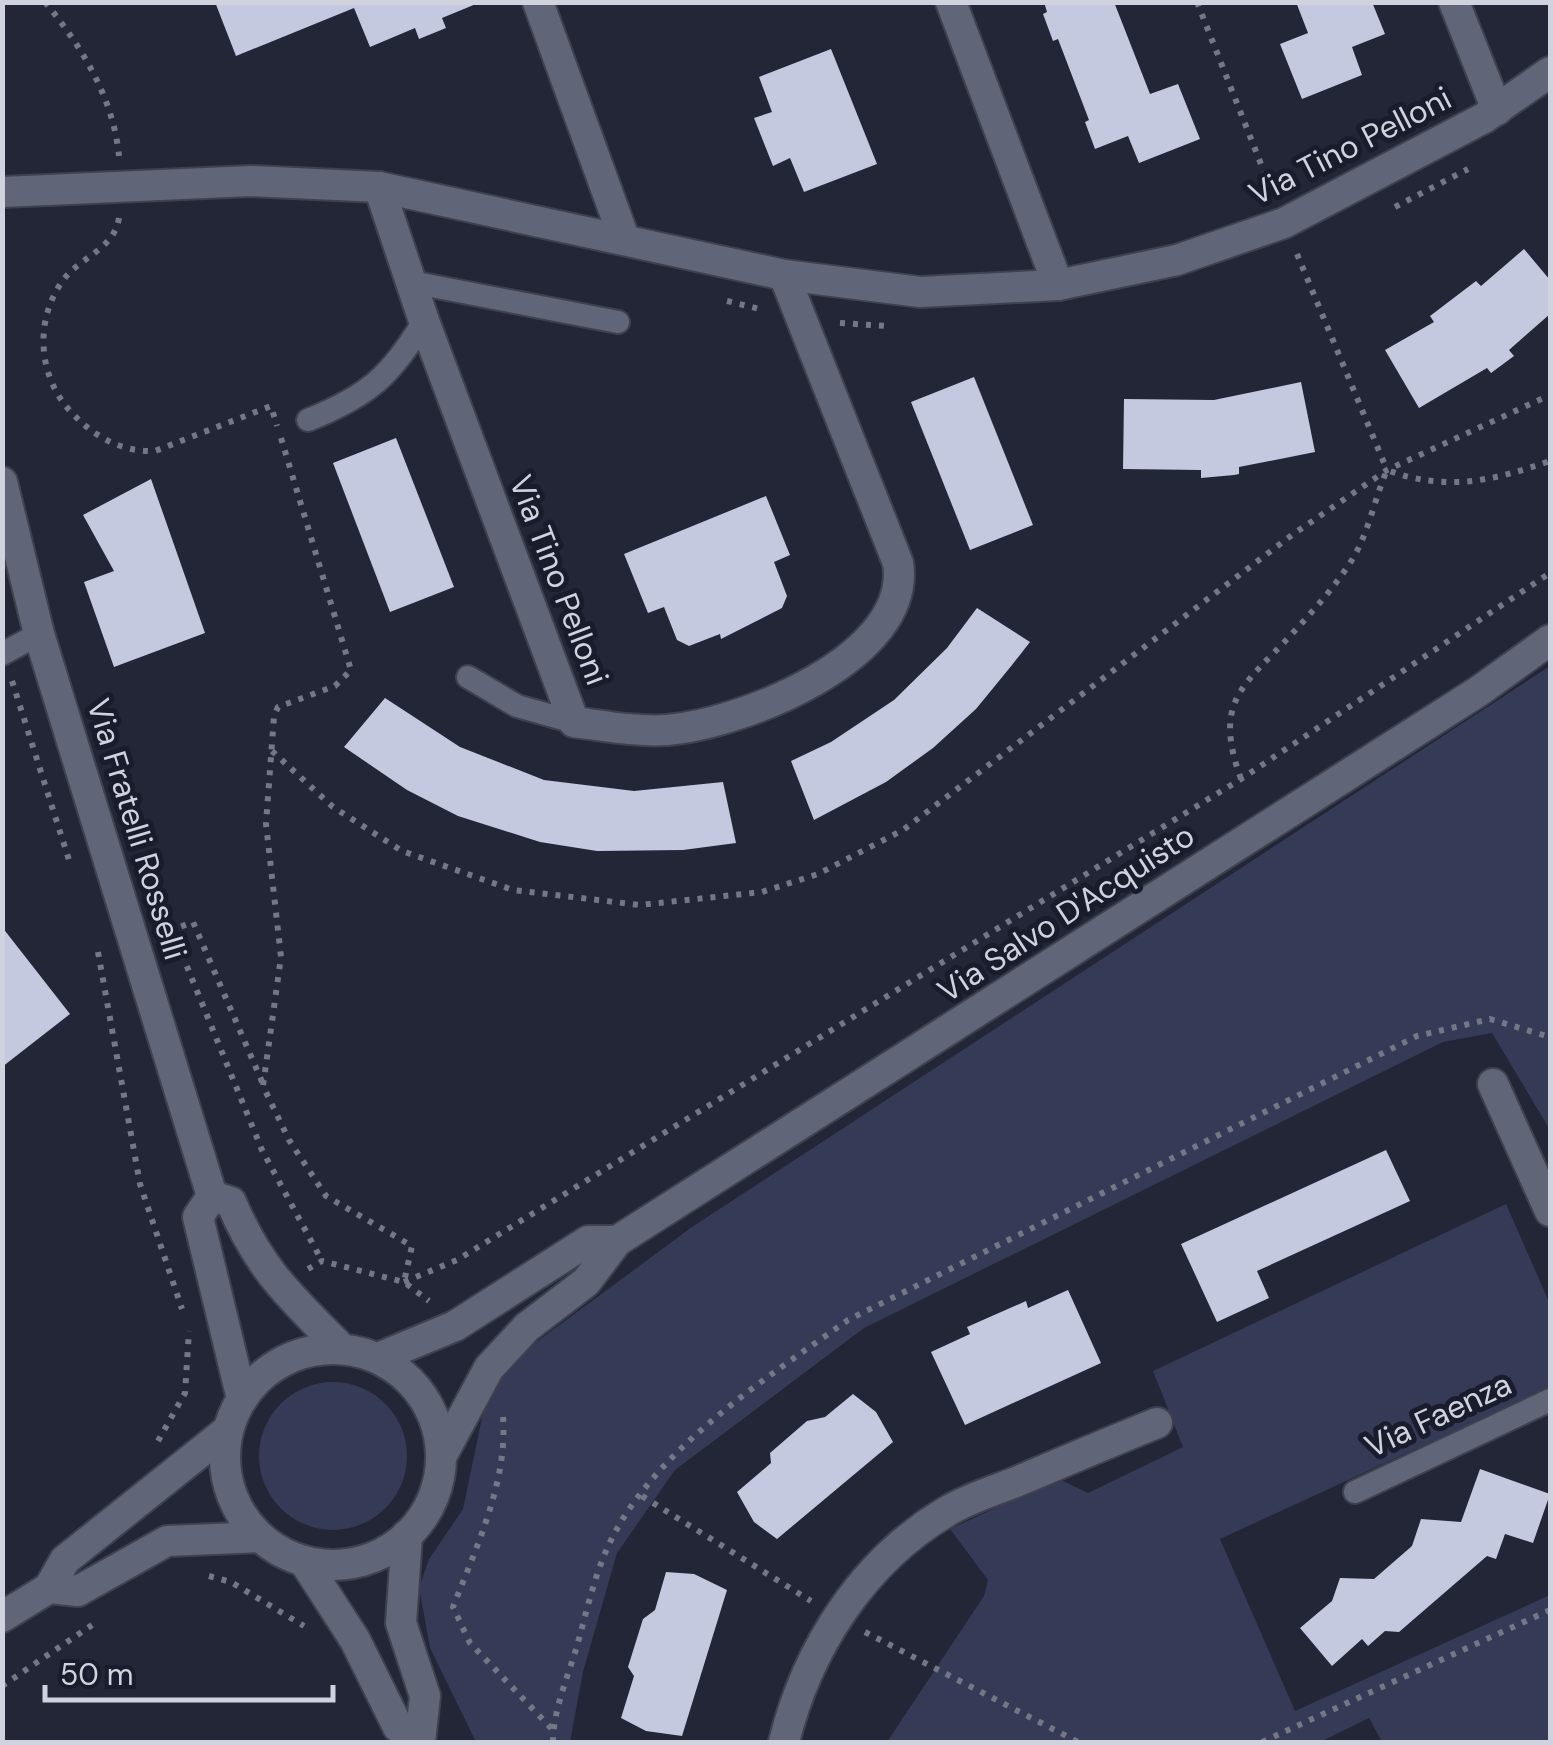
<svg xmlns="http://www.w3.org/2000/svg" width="1553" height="1745" font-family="'DM Sans',sans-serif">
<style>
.green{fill:#353a56}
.building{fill:#c4c9df}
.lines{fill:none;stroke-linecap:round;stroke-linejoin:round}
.service-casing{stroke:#3f414f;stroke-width:26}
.minor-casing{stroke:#3f414f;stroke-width:34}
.tertiary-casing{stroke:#3f414f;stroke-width:34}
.path{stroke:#747785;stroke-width:6;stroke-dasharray:5 8;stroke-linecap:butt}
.service{stroke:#616578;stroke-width:22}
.minor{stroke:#616578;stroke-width:30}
.tertiary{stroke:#616578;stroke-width:30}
.labels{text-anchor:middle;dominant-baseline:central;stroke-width:10;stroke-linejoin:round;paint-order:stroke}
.street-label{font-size:32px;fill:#d0d2dd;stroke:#191c2c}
</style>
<rect width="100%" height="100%" fill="#222636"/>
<!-- green -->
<g class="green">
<polygon points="1550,666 1550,1130 1492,1033 1443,1042 864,1328 675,1470 617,1553 583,1672 570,1742 476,1742 430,1648 419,1588 429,1559 463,1509 485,1403 505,1370 535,1343 692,1227"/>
<polygon points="1506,1204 1550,1304 1550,1387 1220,1539 1295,1711 1550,1595 1550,1742 1382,1742 1369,1718 1320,1742 887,1742 984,1596 988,1580 950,1529 1059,1479 1088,1493 1183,1447 1153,1371"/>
<circle cx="333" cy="1456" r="74"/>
</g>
<!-- building -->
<g class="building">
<polygon points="215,2 476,2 476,4 442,18 446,28 419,39 415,28 370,47 354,8 236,56"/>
<polygon points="1044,2 1114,2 1150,94 1178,84 1200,139 1139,163 1128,136 1095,149 1085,122 1089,120 1058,39 1053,41 1043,14 1047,12"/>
<polygon points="1296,2 1372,2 1385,34 1352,47 1362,75 1302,99 1280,44 1308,33"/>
<polygon points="831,49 877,164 804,192 790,158 773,166 754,118 772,112 759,77"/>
<polygon points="1524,249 1550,280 1550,314 1509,350 1514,356 1491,373 1487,368 1419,408 1385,350 1434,322 1430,316 1476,281 1481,286"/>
<polygon points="974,377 1033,525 970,550 911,402"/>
<polygon points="1301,382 1315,452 1239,467 1239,474 1234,475 1201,478 1201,470 1123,469 1124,399 1214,400"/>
<polygon points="396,438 454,587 390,612 333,463"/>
<polygon points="151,479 205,633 114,667 84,582 114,571 83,515"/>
<polygon points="766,496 790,555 774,562 787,596 782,608 721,639 720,634 689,646 677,640 664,607 648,613 624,554"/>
<polygon points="977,608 1030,642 1012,665 976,709 933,748 886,782 814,820 791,761 831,742 894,700 947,648"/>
<polygon points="385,698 460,747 544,780 634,791 723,782 736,843 683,850 597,851 540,842 458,816 407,790 344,747"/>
<polygon points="2,927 70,1014 2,1067"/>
<polygon points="1386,1150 1410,1201 1257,1271 1269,1298 1217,1322 1181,1244"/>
<polygon points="1068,1290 1101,1363 965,1425 931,1352 970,1334 967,1327 1026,1301 1028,1308"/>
<polygon points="853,1394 876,1412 893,1442 777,1539 754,1522 737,1492 771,1463 770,1453 807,1421 825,1417"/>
<polygon points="1480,1469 1550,1494 1533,1543 1505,1534 1496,1559 1487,1556 1399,1632 1385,1631 1368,1646 1362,1639 1332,1666 1300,1628 1332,1601 1340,1578 1374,1579 1412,1546 1421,1519 1461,1522"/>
<polygon points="666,1572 694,1574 727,1590 682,1736 646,1731 621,1718 634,1676 628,1667 643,1619 655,1610"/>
</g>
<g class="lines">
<defs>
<g id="service">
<polyline points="411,282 618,322"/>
<path d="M 308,420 C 368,396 391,376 424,321"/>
<polyline points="2,654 39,634"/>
<polyline points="468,677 517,706 574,722"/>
<polyline points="1355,1492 1550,1400"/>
</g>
<g id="minor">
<polyline points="538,2 624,238"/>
<polyline points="951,2 1058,285"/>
<polyline points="1454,2 1497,110"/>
<path d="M 379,187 L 424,321 L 574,722 C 605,726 637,732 667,730 C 742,724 913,657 898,563 L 784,275"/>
<polyline points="2,192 251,181 379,187 784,275 920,292 1058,285 1177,260 1284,223 1484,118 1550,72"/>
<polyline points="1493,1084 1550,1211"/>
<path d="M 784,1742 C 807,1649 862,1562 946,1512 C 967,1499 993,1491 1016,1482 C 1063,1462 1110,1442 1157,1423"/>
</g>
<g id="tertiary">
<polyline points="2,482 39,634 212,1196 198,1217 242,1399"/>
<path d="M 212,1196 L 231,1202 C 260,1271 291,1297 342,1349"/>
<circle cx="333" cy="1457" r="108"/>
<polyline points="378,1358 455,1326 588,1241 617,1241"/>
<polyline points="441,1457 489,1368 527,1327 586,1282 617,1241 1479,691 1550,640"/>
<polyline points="407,1535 401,1623 425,1696 420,1742"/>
<polyline points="304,1561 355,1640 398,1727 419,1740"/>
<polyline points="49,1588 78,1591 167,1541 260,1537"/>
<polyline points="2,1617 49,1588 65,1560 228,1430"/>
</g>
</defs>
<!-- service casing -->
<use href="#service" class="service-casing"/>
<!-- minor casing -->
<use href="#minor" class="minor-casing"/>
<!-- tertiary casing -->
<use href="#tertiary" class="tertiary-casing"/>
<!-- path -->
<g class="path">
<path d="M 45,2 C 82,47 113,97 119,156"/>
<polyline points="1197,2 1272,192"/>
<polyline points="1395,207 1468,169"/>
<path d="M 119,218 C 114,249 82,256 64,279 C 33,320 38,379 73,414 C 96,438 122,452 155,451 L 271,406 L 277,426"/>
<polyline points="1297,254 1387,470"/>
<polyline points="727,301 764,310"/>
<polyline points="840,323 887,326"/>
<polyline points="281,438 351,670 335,686 278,707 274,716 266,824 281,957 263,1086 289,1140 326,1196 412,1246 404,1282"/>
<polyline points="12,681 69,860"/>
<polyline points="272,751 333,807 402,851 513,890 640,905 762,892 818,874 903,830 1292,535 1387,470 1550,395"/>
<path d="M 1241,779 C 1213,702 1242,687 1291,635 C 1312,612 1333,589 1350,563 C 1368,536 1374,500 1387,470 C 1446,492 1492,481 1550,461"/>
<polyline points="172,930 262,1150 322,1261"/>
<polyline points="169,931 193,922 263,1084"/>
<polyline points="98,952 140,1184 182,1309"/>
<polyline points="308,1269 322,1261 404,1282 429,1301"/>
<polyline points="404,1282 457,1260 1241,779 1550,573"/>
<path d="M 503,1417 C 508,1481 476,1548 453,1607 L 470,1643 L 552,1729"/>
<polyline points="158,1441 185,1393 189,1331"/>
<polyline points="642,1496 811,1601"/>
<polyline points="209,1576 231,1582 304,1626"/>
<polyline points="865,1632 1078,1742"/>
<polyline points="2,1686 92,1625"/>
<path d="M 553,1742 C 553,1711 568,1676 577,1646 C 586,1614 593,1581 606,1551 C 648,1453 764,1380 848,1320 L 1417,1036 L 1490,1019 L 1550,1037"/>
<polyline points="1262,1742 1550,1610"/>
</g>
<!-- service -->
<use href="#service" class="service"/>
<!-- minor -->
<use href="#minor" class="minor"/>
<!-- tertiary -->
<use href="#tertiary" class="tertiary"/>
</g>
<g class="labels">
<!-- street labels -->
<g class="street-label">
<text transform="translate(1350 146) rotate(-27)">Via Tino Pelloni</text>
<text transform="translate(559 580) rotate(69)">Via Tino Pelloni</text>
<text transform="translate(137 829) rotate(73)">Via Fratelli Rosselli</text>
<text transform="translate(1066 913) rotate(-33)">Via Salvo D'Acquisto</text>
<text transform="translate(1438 1415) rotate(-25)">Via Faenza</text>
</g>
</g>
<!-- border -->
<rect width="1553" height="1745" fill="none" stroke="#d0d2dd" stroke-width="10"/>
<!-- scale -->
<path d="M45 1685v15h288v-15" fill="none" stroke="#d0d2dd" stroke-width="5"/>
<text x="60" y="1685" font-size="30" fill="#d0d2dd" stroke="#191c2c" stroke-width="8" paint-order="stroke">50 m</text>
</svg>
